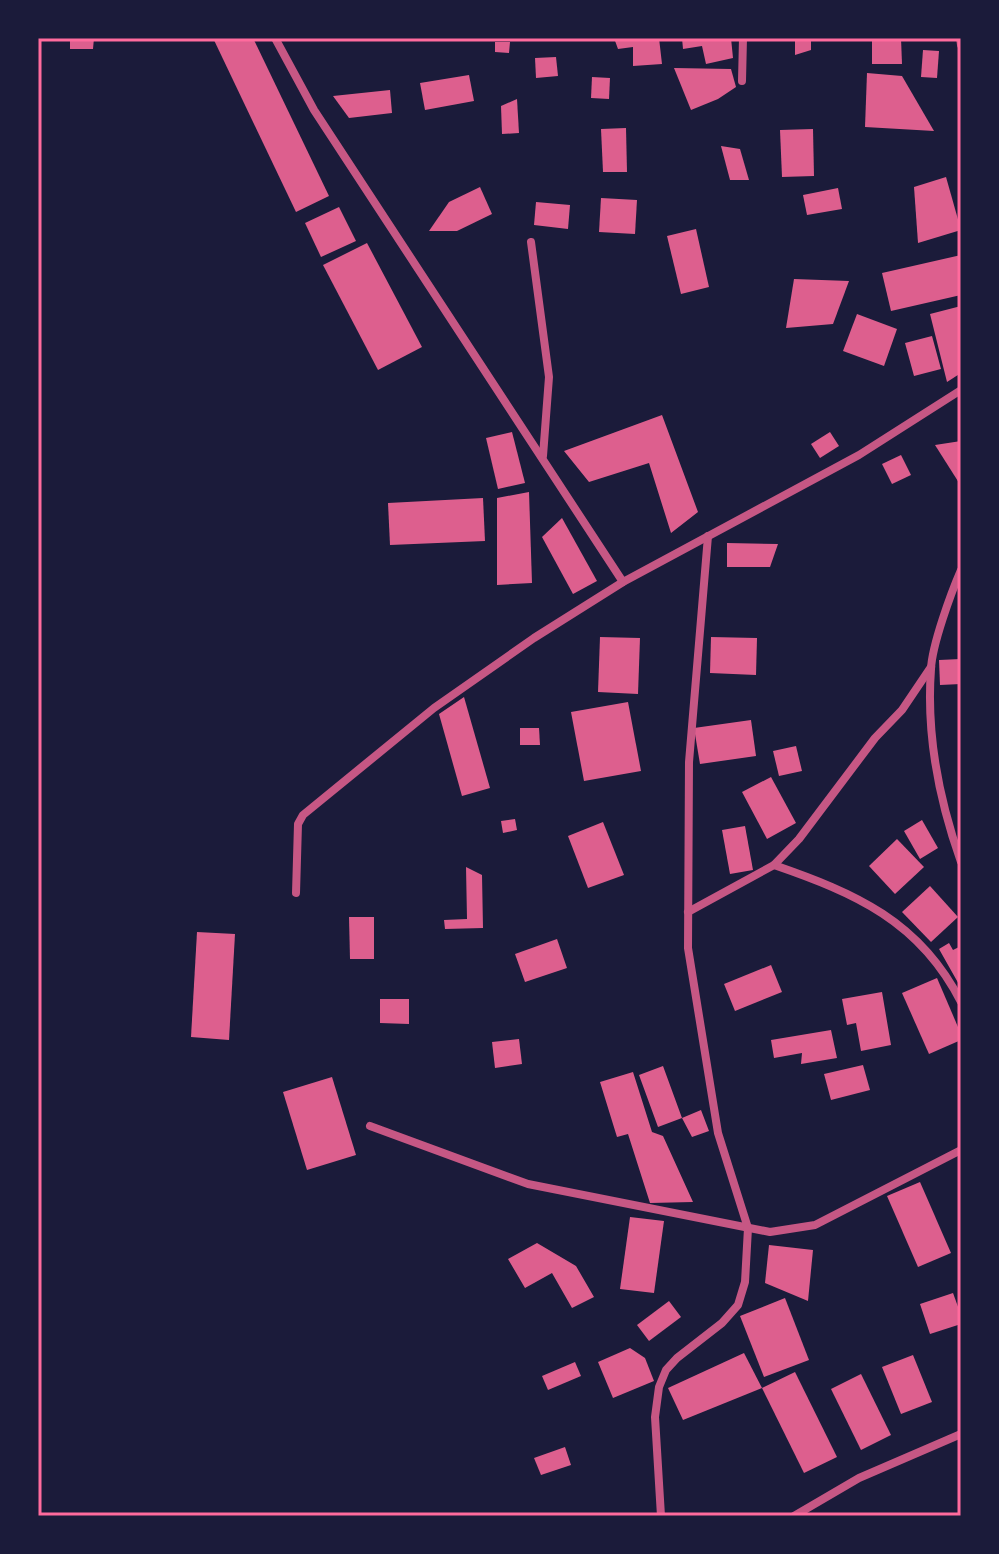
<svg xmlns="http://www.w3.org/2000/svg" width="999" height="1554" font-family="'DM Sans',sans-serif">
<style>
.building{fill:#dd5f8e}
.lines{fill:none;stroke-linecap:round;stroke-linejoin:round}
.minor{stroke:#c65784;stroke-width:8}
.neatline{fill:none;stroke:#ff6b9d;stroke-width:3}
</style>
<rect width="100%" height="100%" fill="#1b1b3a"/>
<!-- building -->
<g class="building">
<polygon points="70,38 94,38 93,49 70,49"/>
<polygon points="213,38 253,38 329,196 296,212"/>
<polygon points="614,38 659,38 662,64 633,66 633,47 618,49"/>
<polygon points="682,38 731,38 733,58 706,64 702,46 683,49"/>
<polygon points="795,38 811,38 811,50 795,55"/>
<polygon points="872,38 901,38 902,64 872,64"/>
<polygon points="495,42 510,42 509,53 495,52"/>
<polygon points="923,50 939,51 937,78 921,77"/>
<polygon points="556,57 558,76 536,78 535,58"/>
<polygon points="674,68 731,69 736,87 718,99 691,110"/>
<polygon points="867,73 902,76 934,131 865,127"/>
<polygon points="469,75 474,101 425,110 420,83"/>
<polygon points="592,77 610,78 609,99 591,98"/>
<polygon points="390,90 392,113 349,118 333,96"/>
<polygon points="517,99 519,133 502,134 501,106"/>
<polygon points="626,128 627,172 603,172 601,129"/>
<polygon points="813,129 814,176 782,177 780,130"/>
<polygon points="721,146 740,149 749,180 730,180"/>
<polygon points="946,177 961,230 918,243 914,187"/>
<polygon points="480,187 492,214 457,231 429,231 449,202"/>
<polygon points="838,188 842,209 807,215 803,195"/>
<polygon points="601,198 637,200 635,234 599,232"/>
<polygon points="536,202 570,205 568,229 534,225"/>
<polygon points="339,207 356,241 321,257 305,223"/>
<polygon points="696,229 709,287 681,294 667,236"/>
<polygon points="367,243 422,347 378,370 323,265"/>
<polygon points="961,255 961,295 891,311 882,273"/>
<polygon points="794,279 849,281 833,324 786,328"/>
<polygon points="961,306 961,373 947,382 930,314"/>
<polygon points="857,314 897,329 884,366 843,351"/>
<polygon points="932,336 941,369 914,376 905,343"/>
<polygon points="662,415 698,512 671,533 649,463 589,482 564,451"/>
<polygon points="512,432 525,483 498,489 486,438"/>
<polygon points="830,432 839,446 820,458 811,444"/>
<polygon points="961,441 961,486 935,445"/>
<polygon points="901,455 911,475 892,484 882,464"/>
<polygon points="529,492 532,583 497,585 497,498"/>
<polygon points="483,498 485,541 390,545 388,503"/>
<polygon points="562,518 597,581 573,594 542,537"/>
<polygon points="727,543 778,544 770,567 727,567"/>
<polygon points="600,637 640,638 638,694 598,692"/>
<polygon points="711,637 757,638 756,675 710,673"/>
<polygon points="961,659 961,684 940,685 939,660"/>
<polygon points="464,697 490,788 462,796 439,714"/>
<polygon points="628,702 641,771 584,781 571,712"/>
<polygon points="751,720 756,756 700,764 694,728"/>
<polygon points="520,728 539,728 540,745 520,745"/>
<polygon points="796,746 802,771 779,776 773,751"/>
<polygon points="771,777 796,823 767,839 742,792"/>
<polygon points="515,819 517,830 503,833 501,821"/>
<polygon points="922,820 938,848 920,859 904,831"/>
<polygon points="603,822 624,875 588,888 568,836"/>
<polygon points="745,826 753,870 730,874 722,830"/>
<polygon points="897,839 924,867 895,894 869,866"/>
<polygon points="466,867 482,875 483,928 445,929 444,920 467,919"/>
<polygon points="930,886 958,917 931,942 902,912"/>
<polygon points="349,917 374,917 374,959 350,959"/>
<polygon points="197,932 235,934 229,1040 191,1037"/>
<polygon points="557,939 567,968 525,982 515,954"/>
<polygon points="949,943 953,950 961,946 961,988 939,949"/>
<polygon points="771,965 782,992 735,1011 724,984"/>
<polygon points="937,978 961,1034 961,1040 929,1054 902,993"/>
<polygon points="882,992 891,1045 861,1051 856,1023 847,1025 842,999"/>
<polygon points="380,999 409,999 409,1024 380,1023"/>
<polygon points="831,1030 837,1058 801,1064 802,1053 774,1058 771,1040"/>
<polygon points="519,1039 522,1064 495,1068 492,1042"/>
<polygon points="863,1065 870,1090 831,1100 824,1074"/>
<polygon points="663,1066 682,1118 701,1110 709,1131 692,1137 682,1118 658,1127 639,1075"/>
<polygon points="633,1072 652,1132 663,1136 693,1202 650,1203 628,1134 617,1137 600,1082"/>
<polygon points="332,1077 356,1155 307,1170 283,1092"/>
<polygon points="920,1182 951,1253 918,1267 887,1196"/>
<polygon points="630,1217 664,1221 654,1293 620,1289"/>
<polygon points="537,1243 576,1266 594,1297 572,1308 552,1273 525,1288 508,1259"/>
<polygon points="769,1245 813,1250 808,1301 765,1283"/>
<polygon points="953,1293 961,1315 961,1324 930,1334 920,1304"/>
<polygon points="785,1298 809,1360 764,1377 740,1316"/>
<polygon points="669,1301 681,1317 649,1341 637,1325"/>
<polygon points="630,1348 645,1358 654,1381 613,1398 598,1362"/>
<polygon points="744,1353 762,1388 683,1420 668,1388"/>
<polygon points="913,1355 932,1402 901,1414 882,1367"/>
<polygon points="575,1362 581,1376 548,1390 542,1376"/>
<polygon points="795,1372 837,1457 804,1473 762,1388"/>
<polygon points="861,1374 891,1435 861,1450 831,1389"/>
<polygon points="565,1447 571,1465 541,1475 534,1458"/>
</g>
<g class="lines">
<!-- minor -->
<g class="minor">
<polyline points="275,38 314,110 623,582"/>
<polyline points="960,38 961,45"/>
<polyline points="742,81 743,38"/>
<polyline points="531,242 549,377 543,456"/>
<path d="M 961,570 C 951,593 932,645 931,669 C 926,736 939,800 961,862"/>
<path d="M 774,865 C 855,893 920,921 961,1002"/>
<polyline points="296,893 298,824 303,815 434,708 534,638 623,582 859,455 961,390"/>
<polyline points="688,912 774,865 799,839 875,738 902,710 931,667"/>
<polyline points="370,1126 528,1184 770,1232 815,1225 961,1150"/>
<polyline points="661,1516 655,1417 659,1387 666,1370 677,1358 722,1323 738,1305 745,1282 748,1228 718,1133 688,948 689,762 708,536"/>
<polyline points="794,1516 859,1478 961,1434"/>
</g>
</g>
<!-- border -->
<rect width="999" height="1554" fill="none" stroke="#1b1b3a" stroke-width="80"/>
<rect x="40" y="40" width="919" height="1474" class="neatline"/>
</svg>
